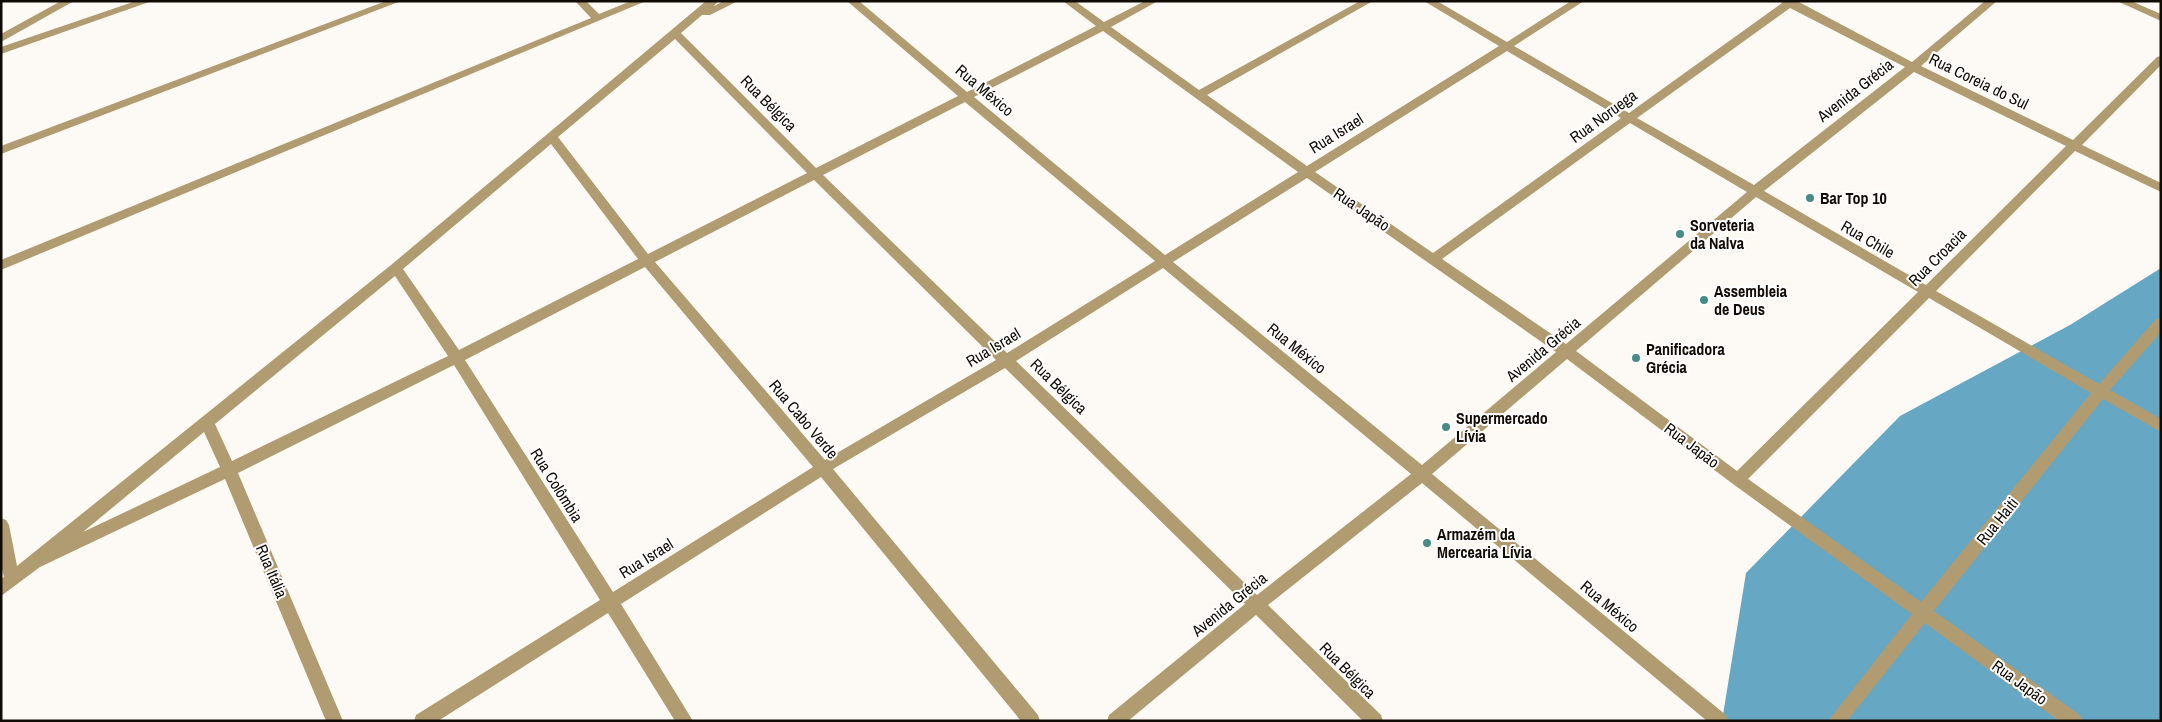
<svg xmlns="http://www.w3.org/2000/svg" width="2162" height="722" font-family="'Archivo Narrow',sans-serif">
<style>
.water{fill:#66a7c4}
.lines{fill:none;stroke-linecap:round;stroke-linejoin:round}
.minor{fill:#b19b71;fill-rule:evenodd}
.poi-dot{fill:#468c84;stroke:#fff;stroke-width:2}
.labels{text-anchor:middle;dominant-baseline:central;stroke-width:4;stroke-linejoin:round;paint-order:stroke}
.street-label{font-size:16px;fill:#100b04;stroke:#fff}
.poi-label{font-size:16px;font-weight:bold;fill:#100b04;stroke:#fff;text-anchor:start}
</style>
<rect width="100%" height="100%" fill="#fdfaf5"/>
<!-- water -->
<polygon class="water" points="2161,268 2161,721 1722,721 1746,573 1900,416 2070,325"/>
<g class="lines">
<!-- minor -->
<g class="minor">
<polygon points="61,1 74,1 1,42 1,34"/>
<polygon points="136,1 152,1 1,54 1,47"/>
<polygon points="386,1 401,1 1,154 1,146"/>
<polygon points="575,1 586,1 599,14 631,1 646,1 1,270 1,260 591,18"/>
<path d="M 706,1 L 718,1 L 714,6 L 724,1 L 738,1 L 710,15 L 702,15 L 681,33 L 816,168 L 958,96 L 847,1 L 859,1 L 967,92 L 1096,26 L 1063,1 L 1075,1 L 1104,22 L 1145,1 L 1158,1 L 1111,27 L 1199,90 L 1360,1 L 1373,1 L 1207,95 L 1307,166 L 1499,46 L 1424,1 L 1437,1 L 1507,42 L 1571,1 L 1584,1 L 1514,46 L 1629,113 L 1782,3 L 1780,1 L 1797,1 L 1912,62 L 1985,1 L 1997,1 L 1921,66 L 2073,140 L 2157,57 L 2161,56 L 2161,65 L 2082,145 L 2161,183 L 2161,192 L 2075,151 L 1936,291 L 2099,384 L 2156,319 L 2161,318 L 2161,332 L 2110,390 L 2161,419 L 2161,432 L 2103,399 L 1934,611 L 2080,715 L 2082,721 L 2059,721 L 1925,623 L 1847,721 L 1828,721 L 1912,614 L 1733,484 L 1567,359 L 1432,474 L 1726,715 L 1728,721 L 1707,721 L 1422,483 L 1268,605 L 1381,715 L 1383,721 L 1363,721 L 1256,615 L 1128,721 L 1107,721 L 1109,715 L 1245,604 L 1005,368 L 833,469 L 1038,715 L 1040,721 L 1021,721 L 821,477 L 621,604 L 693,721 L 675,721 L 608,613 L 438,721 L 414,721 L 416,715 L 600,600 L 454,365 L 238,473 L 343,721 L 326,721 L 225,479 L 40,567 L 1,596 L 1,579 L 4,577 L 1,565 L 1,518 L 6,520 L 9,525 L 17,566 L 391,265 ZM 1790,8 L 1905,67 L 1754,185 L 1637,118 ZM 1103,31 L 1298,172 L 1165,255 L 974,97 ZM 675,39 L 807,173 L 648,254 L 558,137 ZM 1507,51 L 1621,118 L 1433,253 L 1315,172 ZM 1914,72 L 2066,146 L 1926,285 L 1764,191 ZM 965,102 L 1155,261 L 1007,353 L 823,175 ZM 1630,123 L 1747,192 L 1566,344 L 1442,259 ZM 551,144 L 638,259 L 459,350 L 403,269 ZM 1307,178 L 1556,352 L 1422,465 L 1173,262 ZM 814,180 L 996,360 L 825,460 L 655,262 ZM 1756,197 L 1918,292 L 1737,471 L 1576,351 ZM 645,267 L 813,467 L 613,592 L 465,360 ZM 1163,268 L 1411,474 L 1257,595 L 1016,361 ZM 395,276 L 448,356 L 232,461 L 215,424 ZM 1929,298 L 2091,393 L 1921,602 L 1748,479 ZM 204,432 L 220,467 L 83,532 Z"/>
<polygon points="2117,1 2131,1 2161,14 2161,21"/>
</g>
</g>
<!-- markers -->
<g class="poi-dot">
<circle cx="1810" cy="198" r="5"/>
<circle cx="1680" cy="234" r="5"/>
<circle cx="1704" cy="300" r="5"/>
<circle cx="1636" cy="358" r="5"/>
<circle cx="1446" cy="427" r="5"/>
<circle cx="1427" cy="543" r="5"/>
</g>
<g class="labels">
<!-- street labels -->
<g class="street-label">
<text transform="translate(1979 81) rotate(26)">Rua Coreia do Sul</text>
<text transform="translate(985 90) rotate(40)">Rua México</text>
<text transform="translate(1855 90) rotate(-38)">Avenida Grécia</text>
<text transform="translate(769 103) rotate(45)">Rua Bélgica</text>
<text transform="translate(1603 116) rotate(-36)">Rua Noruega</text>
<text transform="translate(1336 133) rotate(-32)">Rua Israel</text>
<text transform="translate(1362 209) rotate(34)">Rua Japão</text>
<text transform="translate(1868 239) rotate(30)">Rua Chile</text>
<text transform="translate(1937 257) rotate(-45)">Rua Croacia</text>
<text transform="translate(993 347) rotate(-31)">Rua Israel</text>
<text transform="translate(1297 348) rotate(39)">Rua México</text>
<text transform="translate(1543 349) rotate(-40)">Avenida Grécia</text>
<text transform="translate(1059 386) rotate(44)">Rua Bélgica</text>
<text transform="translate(804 419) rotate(50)">Rua Cabo Verde</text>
<text transform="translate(1692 445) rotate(37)">Rua Japão</text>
<text transform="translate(557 485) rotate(58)">Rua Colômbia</text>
<text transform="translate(1997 521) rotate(-51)">Rua Haiti</text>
<text transform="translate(646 558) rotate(-32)">Rua Israel</text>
<text transform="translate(272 571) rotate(67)">Rua Itália</text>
<text transform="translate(1229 604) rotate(-39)">Avenida Grécia</text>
<text transform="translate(1610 606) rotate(40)">Rua México</text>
<text transform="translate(1348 670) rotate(45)">Rua Bélgica</text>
<text transform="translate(2020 682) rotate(36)">Rua Japão</text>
</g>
<!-- poi labels -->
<g class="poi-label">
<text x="1820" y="198">Bar Top 10</text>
<text x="1690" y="225">Sorveteria<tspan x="1690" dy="18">da Nalva</tspan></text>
<text x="1714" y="291">Assembleia<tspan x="1714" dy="18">de Deus</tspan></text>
<text x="1646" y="349">Panificadora<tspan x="1646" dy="18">Grécia</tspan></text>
<text x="1456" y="418">Supermercado<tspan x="1456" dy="18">Lívia</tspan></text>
<text x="1437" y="534">Armazém da<tspan x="1437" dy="18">Mercearia Lívia</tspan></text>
</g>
</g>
<!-- border -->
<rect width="2162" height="722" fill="none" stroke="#100b04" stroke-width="5"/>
</svg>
